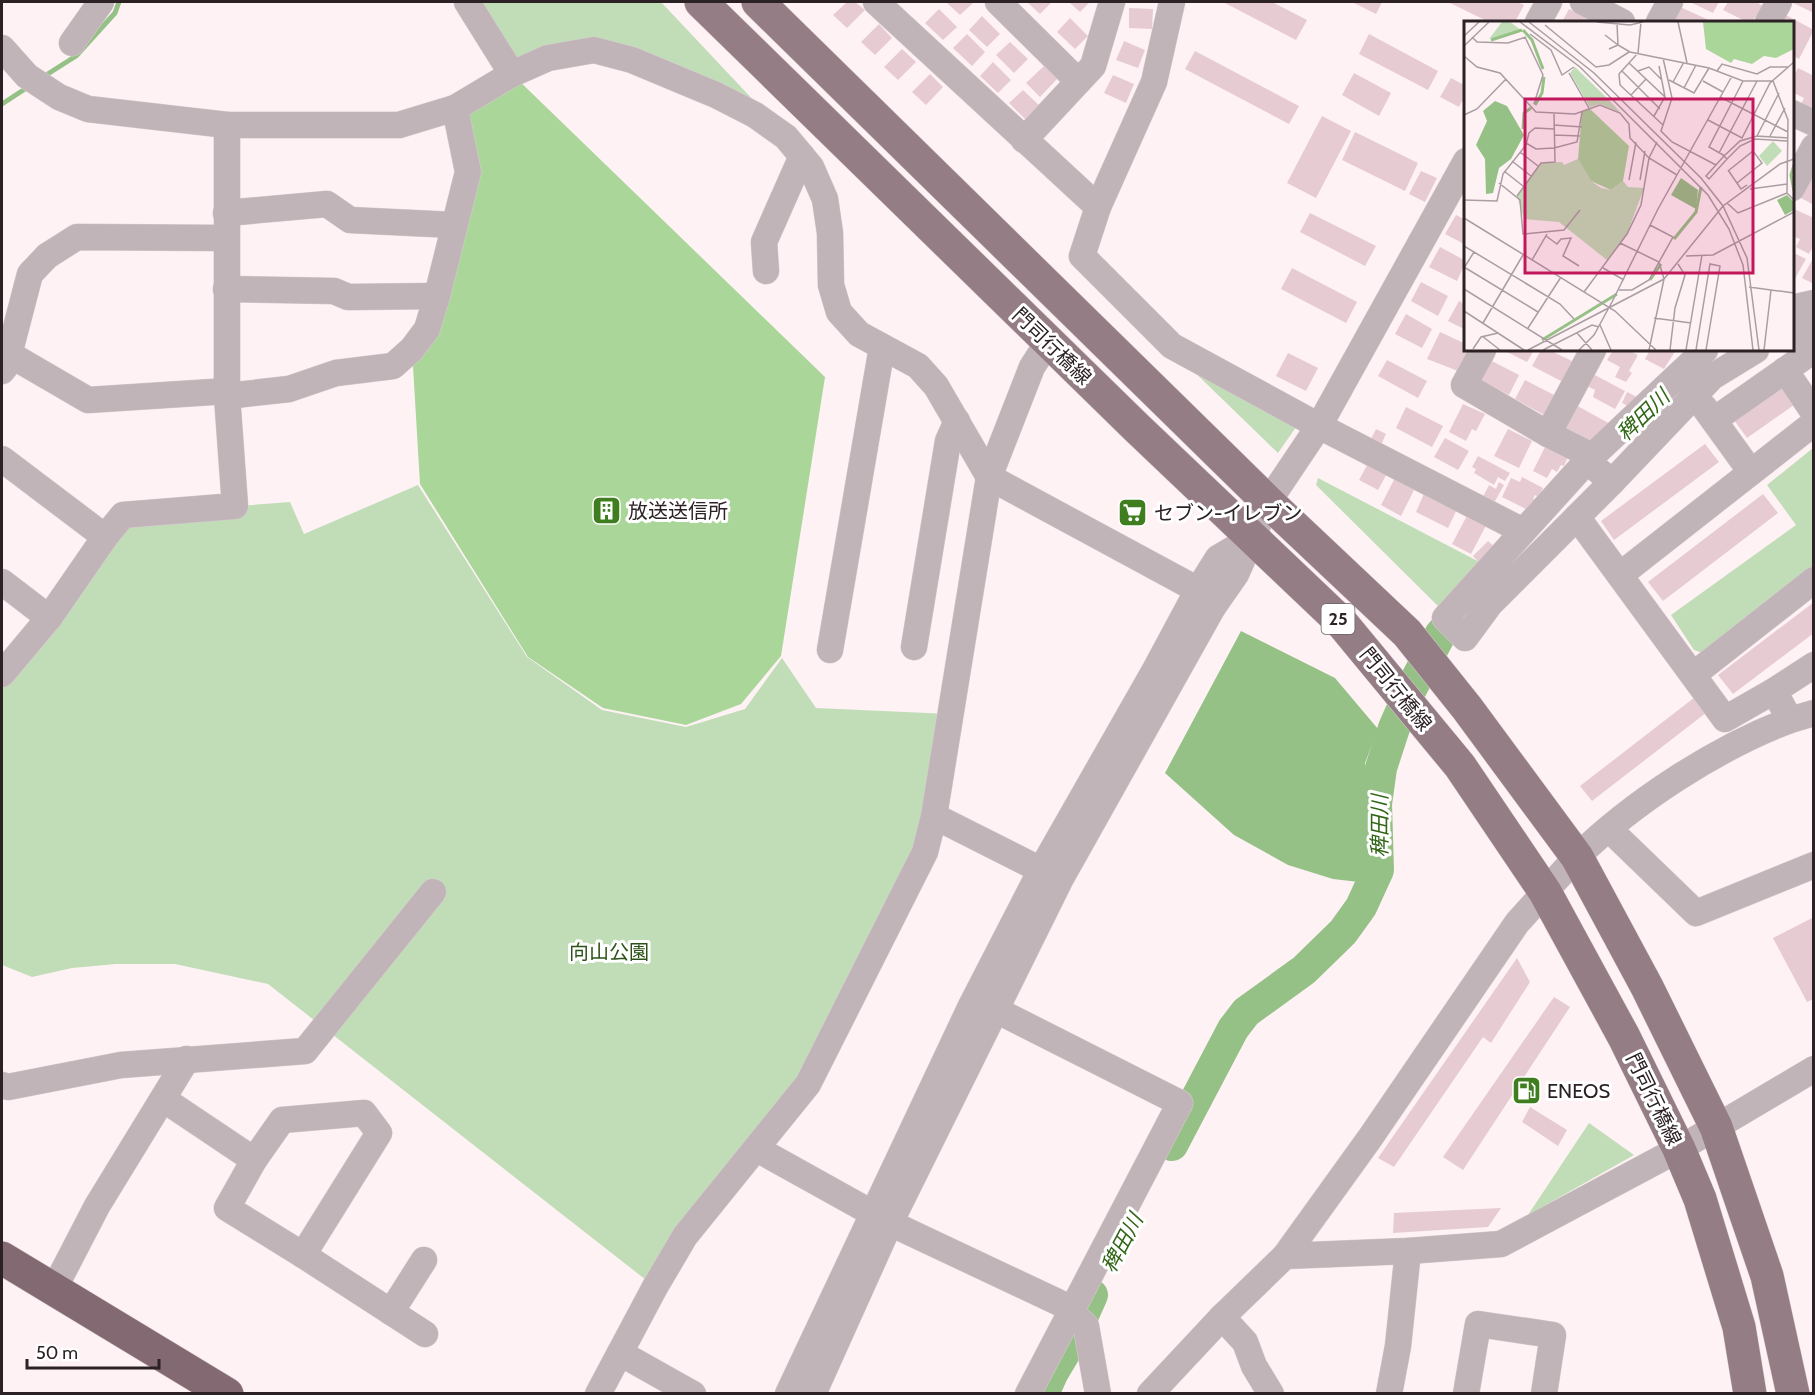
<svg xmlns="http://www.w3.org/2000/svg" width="1815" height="1395" font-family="Cabin,'Noto Sans JP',sans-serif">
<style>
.green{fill:#c1ddb7}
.forest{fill:#aad69a}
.water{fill:#96c186}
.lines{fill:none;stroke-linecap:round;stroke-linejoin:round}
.stream{stroke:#96c186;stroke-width:5}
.river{stroke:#96c186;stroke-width:32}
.building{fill:#e7cbd3}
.minor-casing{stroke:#d8ccd0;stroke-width:27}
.major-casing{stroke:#d8ccd0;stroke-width:34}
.highway-casing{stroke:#d8ccd0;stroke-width:34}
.minor{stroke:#c1b4b8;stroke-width:26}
.major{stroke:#947d84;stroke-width:33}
.highway{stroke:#836a72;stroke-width:33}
.labels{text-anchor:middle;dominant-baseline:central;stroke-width:6;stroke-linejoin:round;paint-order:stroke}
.shield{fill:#fff;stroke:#6b6466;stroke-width:1.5}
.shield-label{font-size:18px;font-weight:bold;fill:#2c2125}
.street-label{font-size:20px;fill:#2c2125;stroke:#fff}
.poi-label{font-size:20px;fill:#2c2125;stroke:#fff;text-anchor:start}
.park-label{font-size:20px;fill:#2b5318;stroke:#fff}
.water-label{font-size:21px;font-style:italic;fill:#306515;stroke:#fff}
.inset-river{fill:none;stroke:#96c186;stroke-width:3}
.inset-road{fill:none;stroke:#aa9ea2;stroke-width:1.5}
.view{fill:#c2185b;fill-opacity:0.15;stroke:#c2185b;stroke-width:3}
.inset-edge{fill:none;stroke:#2c2125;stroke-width:3}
</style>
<rect width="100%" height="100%" fill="#fef2f5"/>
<!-- green -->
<g class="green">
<polygon points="473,2 661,2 758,105 593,42 513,64"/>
<polygon points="1183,361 1301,420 1278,453"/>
<polygon points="1813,448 1813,574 1708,655 1694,650 1671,615 1796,525 1767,485"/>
<polygon points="1318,478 1489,567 1445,613 1316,485"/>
<polygon points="418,485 527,657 602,710 686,727 745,709 782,658 816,708 949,714 934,816 808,1084 655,1287 268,984 175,964 116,964 72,968 32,977 2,965 2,674 123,515 290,502 304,534"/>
<polygon points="1589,1123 1634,1155 1528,1215"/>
</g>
<!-- forest -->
<polygon class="forest" points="512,74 825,377 781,656 741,704 686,725 603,708 528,657 420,484 412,349 468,172 455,108"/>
<!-- water -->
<polygon class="water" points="1241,631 1335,678 1378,729 1365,763 1365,802 1371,857 1359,882 1333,879 1288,865 1234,835 1165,773"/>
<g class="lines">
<!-- stream -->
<g class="stream">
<polyline points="43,77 76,56 115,13 119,2"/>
<polyline points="2,104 28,87"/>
</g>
<!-- river -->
<g class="river">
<polyline points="1172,1145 1233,1029 1246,1012 1304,970 1343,932 1361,907 1378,870 1376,804 1381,768 1394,728 1411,689 1440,635 1469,601"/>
<polyline points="1043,1394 1053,1372 1072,1340 1092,1295"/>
</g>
</g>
<!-- building -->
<g class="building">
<polygon points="847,2 855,2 865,10 847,28 833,15"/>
<polygon points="946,2 974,2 960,15"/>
<polygon points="1027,2 1052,2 1040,14"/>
<polygon points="1069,2 1090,2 1080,12"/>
<polygon points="1223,2 1272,2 1307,20 1296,40"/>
<polygon points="1352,2 1382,2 1376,14"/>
<polygon points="1448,2 1518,2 1524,5 1515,22 1489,22"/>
<polygon points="1690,2 1719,2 1713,13"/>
<polygon points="1728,2 1759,2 1758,3 1763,6 1752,22 1747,22 1723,10"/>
<polygon points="1791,2 1814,2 1814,13"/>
<polygon points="1676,5 1713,22 1668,22"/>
<polygon points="1129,8 1153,9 1152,29 1129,28"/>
<polygon points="939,9 957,27 943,40 925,23"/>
<polygon points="1569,9 1593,22 1562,22"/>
<polygon points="1782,13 1814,30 1799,59 1792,55 1792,22 1777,22"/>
<polygon points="982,16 1000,34 987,47 969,30"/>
<polygon points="1070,18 1088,36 1075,49 1057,32"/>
<polygon points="879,24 892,38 875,55 861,42"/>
<polygon points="967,34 985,52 972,66 953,48"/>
<polygon points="1369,34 1438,71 1428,90 1359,54"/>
<polygon points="1124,41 1145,50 1138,68 1116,60"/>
<polygon points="1010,42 1028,59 1014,73 996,55"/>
<polygon points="902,49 916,62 898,80 884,67"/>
<polygon points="1195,51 1299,106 1289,124 1185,69"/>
<polygon points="993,62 1011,80 998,93 980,76"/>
<polygon points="1044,66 1057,79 1040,97 1026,83"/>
<polygon points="1798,68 1814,76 1814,111 1801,104 1804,98 1792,92 1792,78"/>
<polygon points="1354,73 1391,93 1379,116 1342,95"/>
<polygon points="930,74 943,87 926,105 912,92"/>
<polygon points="1113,75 1134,84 1126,103 1104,93"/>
<polygon points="1451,78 1466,86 1466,103 1462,101 1459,107 1440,97"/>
<polygon points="1023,90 1041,107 1027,121 1009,103"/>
<polygon points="1322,116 1351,131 1316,198 1287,183"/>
<polygon points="1355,132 1418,163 1405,191 1342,160"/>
<polygon points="1421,171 1437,178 1425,202 1409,194"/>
<polygon points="1810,176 1814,178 1814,205 1799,197"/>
<polygon points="1794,209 1814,218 1814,245 1809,254 1796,247 1800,239 1792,236"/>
<polygon points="1310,213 1376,246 1365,266 1300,232"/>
<polygon points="1456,215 1466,220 1466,245 1445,234"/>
<polygon points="1440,247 1466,261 1457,281 1429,267"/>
<polygon points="1792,252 1806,259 1792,284"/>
<polygon points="1814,257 1814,284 1802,278"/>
<polygon points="1292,268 1357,302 1346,323 1281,289"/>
<polygon points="1421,282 1448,296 1438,316 1411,301"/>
<polygon points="1459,301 1466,305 1466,330 1448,321"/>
<polygon points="1406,314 1432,329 1422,348 1395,334"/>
<polygon points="1440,332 1466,344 1466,350 1469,350 1458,371 1427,359"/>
<polygon points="1503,350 1534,350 1527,362"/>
<polygon points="1541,350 1549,350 1574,362 1563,382 1532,366"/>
<polygon points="1607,350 1628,350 1638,355 1629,371 1632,373 1626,382 1615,377 1620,367 1607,360 1612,352"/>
<polygon points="1650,350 1676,350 1664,369 1645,359"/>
<polygon points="1288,353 1318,368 1306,391 1276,376"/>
<polygon points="1488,359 1519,375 1509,395 1478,379"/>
<polygon points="1387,360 1427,381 1418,398 1378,376"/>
<polygon points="1591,373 1625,391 1615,409 1593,397 1595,390 1585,385"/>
<polygon points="1525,380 1556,396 1546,416 1515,399"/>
<polygon points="1781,386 1794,405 1747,438 1734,420"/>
<polygon points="1627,392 1637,397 1632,408 1622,403"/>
<polygon points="1463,404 1485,414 1476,431 1472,429 1466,441 1449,432"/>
<polygon points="1574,404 1610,424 1592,445 1561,428"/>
<polygon points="1406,407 1443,426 1432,447 1396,428"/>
<polygon points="1376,429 1386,434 1381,445 1371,439"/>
<polygon points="1508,429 1532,441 1519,468 1494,456"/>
<polygon points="1445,438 1469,451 1458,470 1434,457"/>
<polygon points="1705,444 1719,462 1614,540 1601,521"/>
<polygon points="1546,445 1568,457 1564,466 1561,465 1557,472 1552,469 1547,478 1533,471"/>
<polygon points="1478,456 1510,473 1505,481 1498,477 1494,485 1474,473 1476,469 1472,467"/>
<polygon points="1371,458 1390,468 1378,490 1359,480"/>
<polygon points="1397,474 1417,484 1401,516 1381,505"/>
<polygon points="1522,477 1543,488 1538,497 1535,495 1533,499 1538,501 1532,512 1502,497 1511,478 1520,482"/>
<polygon points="1499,482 1504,485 1494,503 1483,497 1489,485 1496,489"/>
<polygon points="1426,489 1459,505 1448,528 1416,512"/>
<polygon points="1763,494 1778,513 1663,601 1648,582"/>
<polygon points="1471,508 1490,518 1471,554 1452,544"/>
<polygon points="1488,541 1497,549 1481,565 1473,556"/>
<polygon points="1814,602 1814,633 1733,694 1718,675"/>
<polygon points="1699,694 1711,709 1592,801 1580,786"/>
<polygon points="1814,917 1814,999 1807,1002 1773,938"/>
<polygon points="1517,958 1530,982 1491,1043 1483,1037 1394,1167 1378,1158"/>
<polygon points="1554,997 1570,1007 1463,1170 1443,1157"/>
<polygon points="1530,1107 1567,1130 1558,1146 1522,1122"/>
<polygon points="1501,1208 1488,1227 1393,1233 1394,1213"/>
</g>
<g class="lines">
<defs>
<g id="minor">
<polyline points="467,2 512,74"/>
<polyline points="876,2 1098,207"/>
<polyline points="998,2 1078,81"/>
<polyline points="1172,2 1154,82 1098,207 1082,256 1172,346 1319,426 1523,531"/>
<polyline points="1583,2 1622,22"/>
<polyline points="1538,22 1549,2"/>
<polyline points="1659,22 1670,2"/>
<polyline points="1768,22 1779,2"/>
<polyline points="72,43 101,2"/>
<polyline points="2,48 27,76 59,97 88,109 227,125 399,125 455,108 512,74 548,58 594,50 632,60 716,95 755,115 786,137 811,167 825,199 830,233 831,285 839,312 859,334 918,366 936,386 989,477 1198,590 1213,607"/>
<polyline points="1792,113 1814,123"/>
<polyline points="1024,140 1093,66 1112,2"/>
<polyline points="1792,188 1814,147"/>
<polyline points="226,213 327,204 350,220 454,225"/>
<polyline points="766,271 764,242 802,156"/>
<polyline points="226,289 334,291 348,297 437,296"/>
<polyline points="1792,308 1814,303"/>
<polyline points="1792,334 1814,329"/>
<polyline points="1483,350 1464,385 1548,434 1592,456"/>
<polyline points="1705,350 1587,461 1612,482 1712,377 1756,350"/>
<polyline points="9,354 88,400 228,391"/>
<polyline points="1785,370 1814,413"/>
<polyline points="2,371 6,366 30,274 47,256 77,237 226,238"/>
<polyline points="227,396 289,389 336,373 393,366 412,349 427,329 437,296 468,172 455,108"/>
<polyline points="1704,407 1751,472"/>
<polyline points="1714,420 1814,350"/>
<polyline points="1548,434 1593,350"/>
<polyline points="2,459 105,537"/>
<polyline points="1587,461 1445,618 1465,638 1490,604 1612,482"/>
<polyline points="1577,517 1725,719 1774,691"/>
<polyline points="1620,575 1814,423"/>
<polyline points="2,582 49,618"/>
<polyline points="914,647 948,441 957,421"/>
<polyline points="830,650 882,347"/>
<polyline points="2,674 49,618 105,537 123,515 235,506 227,396 227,125"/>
<polyline points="1693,675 1814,580"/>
<polyline points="1790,720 1814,713"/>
<polyline points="934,816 1057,878"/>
<polyline points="1609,829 1696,913 1814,865"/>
<polyline points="996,1010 1180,1103 1028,1394"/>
<polyline points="2,1085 8,1087 121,1065 305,1051 433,892"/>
<polyline points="163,1099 254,1160 282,1120 364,1113 379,1133 303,1255 425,1334"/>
<polyline points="757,1149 890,1223 1064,1305 1086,1326 1098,1394"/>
<polyline points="254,1160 227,1208 303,1255"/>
<polyline points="1285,1256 1408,1251 1501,1244 1679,1149 1814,1069"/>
<polyline points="54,1289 97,1206 187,1059"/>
<polyline points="391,1312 424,1260"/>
<polyline points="1222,1317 1245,1342 1254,1366 1271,1394"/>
<polyline points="620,1353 693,1394"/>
<polyline points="598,1394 655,1287 685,1236 808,1084 925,852 934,816 989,477 1032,367 1048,342"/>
<polyline points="788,1394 970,1008 1041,870 1155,670 1198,590 1218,558 1252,538"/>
<polyline points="813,1394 890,1223 1060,880 1213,607 1236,574 1268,502 1319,426 1466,161"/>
<path d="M 1150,1394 L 1222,1317 L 1285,1256 L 1370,1138 L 1517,923 C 1537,901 1556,879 1576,858 C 1633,802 1716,748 1790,720 L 1774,691 L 1814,665"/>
<polyline points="1389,1394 1398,1346 1408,1251"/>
<polyline points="1466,1394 1478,1324 1553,1335 1544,1394"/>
</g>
<g id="major">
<polyline points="701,2 1137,428 1341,622 1460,766 1545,892 1624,1037 1679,1149 1700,1199 1739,1327 1750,1394"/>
<polyline points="758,2 1268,502 1407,633 1467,708 1577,857 1647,987 1716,1127 1767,1276 1793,1394"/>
</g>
<polyline id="highway" points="2,1258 227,1394"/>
</defs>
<!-- minor casing -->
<use href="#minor" class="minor-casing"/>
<!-- major casing -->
<use href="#major" class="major-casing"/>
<!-- highway casing -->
<use href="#highway" class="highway-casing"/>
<!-- minor -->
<use href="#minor" class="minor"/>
<!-- major -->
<use href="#major" class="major"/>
<!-- highway -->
<use href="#highway" class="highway"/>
</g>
<!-- icons -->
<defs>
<symbol id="building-square" viewBox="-11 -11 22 22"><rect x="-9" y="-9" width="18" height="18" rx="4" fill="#3e7e1e" stroke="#fff"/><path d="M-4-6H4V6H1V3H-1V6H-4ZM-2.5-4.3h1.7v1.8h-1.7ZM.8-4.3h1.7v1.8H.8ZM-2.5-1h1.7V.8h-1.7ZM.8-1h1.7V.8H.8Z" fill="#fff"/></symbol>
<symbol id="supermarket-square" viewBox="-11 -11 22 22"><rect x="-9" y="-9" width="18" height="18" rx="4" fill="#3e7e1e" stroke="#fff"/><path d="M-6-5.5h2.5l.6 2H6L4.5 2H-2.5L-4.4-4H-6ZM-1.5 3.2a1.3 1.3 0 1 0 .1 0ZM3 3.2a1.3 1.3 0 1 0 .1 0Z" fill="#fff"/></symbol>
<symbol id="fuel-square" viewBox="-11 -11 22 22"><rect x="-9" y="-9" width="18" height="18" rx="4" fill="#3e7e1e" stroke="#fff"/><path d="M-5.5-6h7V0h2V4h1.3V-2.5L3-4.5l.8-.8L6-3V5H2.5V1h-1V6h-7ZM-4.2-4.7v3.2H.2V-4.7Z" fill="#fff"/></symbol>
</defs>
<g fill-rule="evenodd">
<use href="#building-square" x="590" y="494" width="33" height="33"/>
<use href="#supermarket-square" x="1116" y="496" width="33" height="33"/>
<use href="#fuel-square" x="1510" y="1074" width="33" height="33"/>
</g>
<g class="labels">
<!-- shield labels -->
<rect class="shield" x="1321.5" y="604" width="33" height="30" rx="4.5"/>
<g class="shield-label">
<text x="1338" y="619">25</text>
</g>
<!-- street labels -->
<g class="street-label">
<text transform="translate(1052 346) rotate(44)">門司行橋線</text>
<text transform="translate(1396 689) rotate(51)">門司行橋線</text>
<text transform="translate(1654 1099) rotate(64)">門司行橋線</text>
</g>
<!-- poi labels -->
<g class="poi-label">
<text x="628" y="511">放送送信所</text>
<text x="1154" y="513">セブン-イレブン</text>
<text x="1547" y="1091">ENEOS</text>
</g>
<!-- park labels -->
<g class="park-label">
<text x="609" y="952">向山公園</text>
</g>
<!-- water labels -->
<g class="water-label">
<text transform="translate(1643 415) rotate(-44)">稗田川</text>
<text transform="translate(1379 826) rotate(-90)">稗田川</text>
<text transform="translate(1122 1243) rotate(-62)">稗田川</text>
</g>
</g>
<!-- overview -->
<g transform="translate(1464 21)">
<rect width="330" height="330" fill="#fef2f5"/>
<path d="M 38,1 L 46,1 L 57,9 L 25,18 ZM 111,46 L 144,78 L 156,91 L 136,83 L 126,86 L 106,52 ZM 309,120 L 318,130 L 303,145 L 295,135 ZM 114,138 L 127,160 L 137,167 L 147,169 L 159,160 L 164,166 L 180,167 L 163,213 L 143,239 L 95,201 L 60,198 L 53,175 L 77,142 L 98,141 L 100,144 Z" fill="#c1ddb7"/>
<path d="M 239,1 L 330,1 L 330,28 L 312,37 L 300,35 L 288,43 L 270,38 L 267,42 L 242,28 ZM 125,87 L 165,125 L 159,160 L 147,169 L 127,160 L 114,138 L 118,91 Z" fill="#aad69a"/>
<path d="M 31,80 L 43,85 L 60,114 L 47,138 L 35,147 L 29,172 L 22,173 L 21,138 L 12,124 L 23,100 L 19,90 ZM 217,157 L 234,169 L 232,188 L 207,174 ZM 323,174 L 330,181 L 330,189 L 321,194 L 313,179 Z" fill="#96c186"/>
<path class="inset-river" d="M 59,9 L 68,19 L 79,48M 27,19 L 58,9M 71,84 L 78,72 L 80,56M 59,108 L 60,92 L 67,87M 330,144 L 327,154 L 330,170M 210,218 L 232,191 L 237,166M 186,259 L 197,243M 78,319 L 153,273"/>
<path class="inset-road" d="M 56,1 L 116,46 L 244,174 L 265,208 L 279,244 L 289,329M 65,1 L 130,52 L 237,157 L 259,185 L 283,237 L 295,329M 133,1 L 166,4 L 179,1M 177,1 L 174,32 L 155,53 L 156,64 L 199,104M 214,1 L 223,42M 153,3 L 154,24 L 166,31 L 245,47 L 279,60 L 309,60M 81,4 L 132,46 L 145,44 L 165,31M 66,13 L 87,29 L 98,54 L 110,46M 141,14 L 154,24 L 145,28M 0,15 L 15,1M 8,16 L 13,21 L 44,22 L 62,16M 61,16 L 79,54 L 70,83M 0,25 L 25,1M 0,35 L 13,46 L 36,52 L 72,91 L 111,93 L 136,84 L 156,92 L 165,103 L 166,117 L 185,137 L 213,154M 199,37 L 208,77 L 197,110 L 208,121 L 252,144M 165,42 L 201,76 L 190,95M 195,45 L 201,76M 158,50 L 196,88M 174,50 L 185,46 L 198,59M 253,50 L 258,43 L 293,53 L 306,46 L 324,46M 105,52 L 125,87M 205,59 L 230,72 L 245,47M 239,60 L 259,71M 309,60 L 324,99 L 323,172 L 330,179M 209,61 L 220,41M 220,67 L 232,44M 315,72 L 293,115 L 324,117M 167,74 L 182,58M 256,76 L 324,111M 0,94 L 13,88 L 42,58M 244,99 L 278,117 L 306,62 L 330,41M 90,104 L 118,106M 90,114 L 116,115M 293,115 L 276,120 L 260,135 L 263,138 L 276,125 L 291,118 L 324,120M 306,115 L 321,87M 62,122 L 72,128 L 90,127M 90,127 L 113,121 L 118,91M 56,131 L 74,145M 255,132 L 293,60M 260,135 L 242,155 L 245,158 L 263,138M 261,135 L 245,126 L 279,60M 48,140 L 67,155M 264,149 L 277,168 L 283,164M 40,150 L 59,165M 264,150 L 289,130 L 298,142 L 273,162M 165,159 L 172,121M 176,159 L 181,130M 35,162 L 56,179 L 59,213 L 100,209 L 116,189M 286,168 L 323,163M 53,175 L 77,142 L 91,141 L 90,93M 0,179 L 33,180 L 39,153 L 62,124 L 65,112 L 71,107 L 90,108M 263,182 L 274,192 L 323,172M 0,197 L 151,290 L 192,329M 82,215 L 93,223 L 97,218 L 107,217 L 99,235 L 115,245M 0,225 L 96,283 L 110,298M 222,235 L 249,234 L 330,191M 68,239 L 83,213M 0,246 L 74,291M 0,247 L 10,231M 139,247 L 160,259M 285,266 L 330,272M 0,268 L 98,329M 155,269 L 168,269 L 185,259 L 209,216 L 186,204M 120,271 L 163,213 L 177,184 L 185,137 L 193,121M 0,290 L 60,329M 190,297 L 227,302M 19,302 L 59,234M 136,304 L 147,329M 64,307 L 97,256M 113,312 L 128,329M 18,315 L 36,329M 9,328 L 17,316 L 34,312M 64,329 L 200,258 L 195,241 L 156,222M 79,329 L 128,304 L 135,306M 115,329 L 130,314 L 148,281 L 194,188 L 268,55M 185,329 L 200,258 L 259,185 L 316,143 L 330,138M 206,329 L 211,287 L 221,254 L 214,243M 222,329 L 238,234M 232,329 L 246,243 L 256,245 L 242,329M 300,329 L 307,269"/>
<path class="view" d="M 61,78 L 289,78 L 289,252 L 61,252 Z"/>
<rect width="330" height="330" class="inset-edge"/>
</g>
<!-- border -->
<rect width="1815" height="1395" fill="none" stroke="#2c2125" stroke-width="6"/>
<!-- scale -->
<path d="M27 1359v9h132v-9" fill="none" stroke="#2c2125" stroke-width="3"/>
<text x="36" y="1359" font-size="18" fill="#2c2125" stroke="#ffffff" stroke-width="4.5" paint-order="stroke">50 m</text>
</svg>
